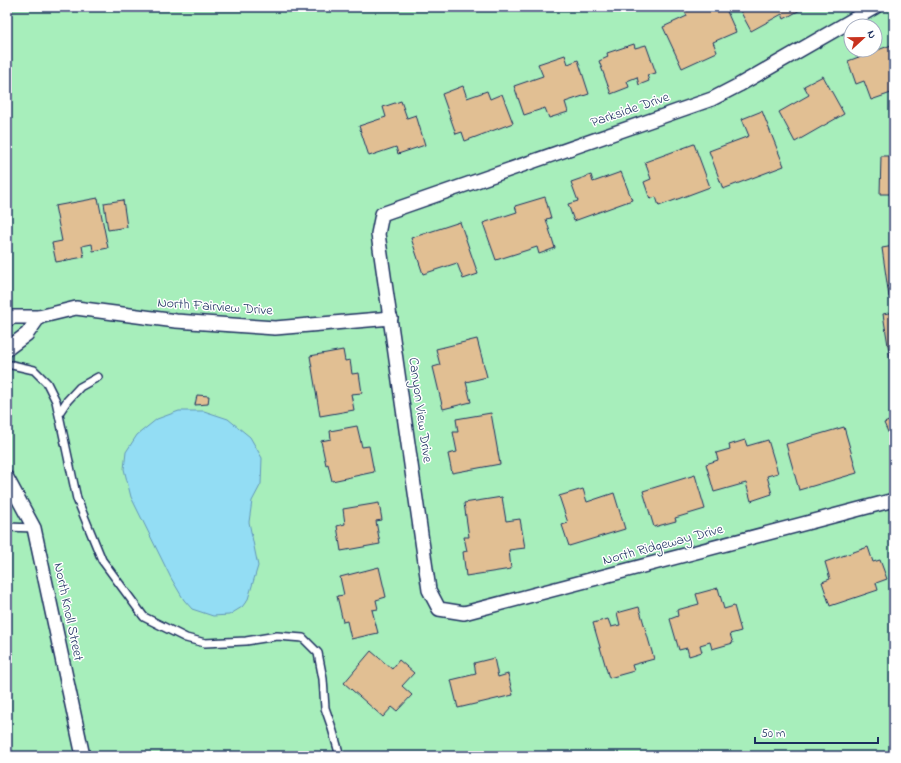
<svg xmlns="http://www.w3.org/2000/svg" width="901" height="763" font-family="'Indie Flower',sans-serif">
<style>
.green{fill:#a7eebb;stroke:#618e8c;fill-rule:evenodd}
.water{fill:#93ddf4;stroke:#6397b8}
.building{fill:#e1bf93;stroke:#1b2f5e}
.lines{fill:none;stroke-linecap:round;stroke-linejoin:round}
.lane-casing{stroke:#1b2f5e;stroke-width:10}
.street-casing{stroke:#1b2f5e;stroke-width:16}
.lane{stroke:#fff;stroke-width:7}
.street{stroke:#fff;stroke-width:13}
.labels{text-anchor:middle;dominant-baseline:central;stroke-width:3;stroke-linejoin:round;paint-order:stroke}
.street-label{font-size:14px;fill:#1b2f5e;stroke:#fff}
</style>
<rect width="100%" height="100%" fill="#fff"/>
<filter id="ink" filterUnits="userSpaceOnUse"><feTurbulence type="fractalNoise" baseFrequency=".025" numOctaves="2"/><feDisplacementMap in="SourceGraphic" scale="8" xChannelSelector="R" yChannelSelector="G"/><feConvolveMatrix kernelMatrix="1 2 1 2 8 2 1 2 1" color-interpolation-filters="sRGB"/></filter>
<g filter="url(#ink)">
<!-- green -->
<path class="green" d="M 7,7 L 894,7 L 894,756 L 9,756 L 7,752 ZM 851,26 L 875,26 L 875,50 L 851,50 Z"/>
<!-- water -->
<polygon class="water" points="179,411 204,411 228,419 250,437 262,458 261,484 252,501 249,522 258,566 248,599 242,607 229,615 213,616 192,609 184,600 171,578 131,497 124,469 126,452 137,435 157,419"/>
<!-- building -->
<g class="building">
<polygon points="690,7 725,7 736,32 713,42 717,52 682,68 663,27 687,16 684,10"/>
<polygon points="738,7 798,7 800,10 784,19 782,14 751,31"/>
<polygon points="634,44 635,48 646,45 656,73 647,75 649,81 639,85 637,77 627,81 629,87 611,94 599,61 608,57 607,53"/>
<polygon points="894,44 894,92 871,100 864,81 856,84 848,61"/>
<polygon points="565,55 568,64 578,60 589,94 565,102 568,112 549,118 545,108 524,115 514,86 543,76 538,64"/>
<polygon points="823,76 844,114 795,142 779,112 809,95 804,86"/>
<polygon points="463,86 467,98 487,91 490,99 502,94 513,123 465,141 462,132 456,134 442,94"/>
<polygon points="401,101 407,118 416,115 425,145 398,154 396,147 369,156 359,126 386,117 383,107"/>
<polygon points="762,111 784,166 723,189 709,151 749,136 742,119"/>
<polygon points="894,136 894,194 880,194 881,156 893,156"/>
<polygon points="694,144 710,187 659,206 656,197 650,199 644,182 651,179 645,162"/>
<polygon points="621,172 632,200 574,221 568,204 578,201 571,182 591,175 593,182"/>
<polygon points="545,197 551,218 546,219 555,248 539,254 537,247 496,260 483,223 517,212 515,206"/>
<polygon points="98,198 108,248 93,251 92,244 82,246 84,257 56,262 52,243 62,241 55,206"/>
<polygon points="123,200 127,227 108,230 104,203"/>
<polygon points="460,222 478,274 463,279 457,263 423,274 411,238"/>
<polygon points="894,246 894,296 889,297 882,248"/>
<polygon points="894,312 894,363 891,364 883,314"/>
<polygon points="477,339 487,377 466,382 471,402 443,409 433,367 440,365 436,349"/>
<polygon points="343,350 345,361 350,360 352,374 359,373 362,393 351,394 354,410 320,416 310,356"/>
<polygon points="197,395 209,396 208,404 195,405"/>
<polygon points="491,413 500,464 452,473 448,454 457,452 453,432 458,432 456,419"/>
<polygon points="894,419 894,446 884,423"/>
<polygon points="357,426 362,447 369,446 374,472 332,481 328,464 326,465 321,441 331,439 330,431"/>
<polygon points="844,427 857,473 799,490 786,444"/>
<polygon points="745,440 747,446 768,440 778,473 767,476 772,494 751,501 746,483 714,492 706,464 718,460 716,453 730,449 729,445"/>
<polygon points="695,475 705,509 675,518 676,521 654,527 643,491"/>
<polygon points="583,489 587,502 614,493 625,529 569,546 562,525 568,523 559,496"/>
<polygon points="502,497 506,521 520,519 525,548 509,550 511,569 466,576 463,552 467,551 464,537 469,537 464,503"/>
<polygon points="379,503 382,520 376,521 380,544 341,551 337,526 345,524 343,509"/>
<polygon points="868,547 873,562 880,560 887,579 876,583 878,590 830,606 822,582 830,579 825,562"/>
<polygon points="379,567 386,597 376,600 378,609 372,610 378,633 351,639 347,621 343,622 337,596 344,595 340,577"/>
<polygon points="718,588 724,609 734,606 741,631 730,634 733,643 712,649 710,642 700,645 702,652 689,656 687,648 679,650 670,619 678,616 677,610 699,604 696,594"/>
<polygon points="639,607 654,659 632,665 634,671 609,678 593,623 608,619 611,627 620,625 617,613"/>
<polygon points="371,651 392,669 399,660 414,673 402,686 412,695 397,711 392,707 383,717 344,683"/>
<polygon points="494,658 498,677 508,674 513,695 458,708 451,680 476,674 474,663"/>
</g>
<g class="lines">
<defs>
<g id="lane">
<polyline points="12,365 34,370 47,383 56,401 77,499 102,560 144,617 186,638 205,643 246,641 277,636 303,638 318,653 323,679 325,708 331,725 340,756"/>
<polyline points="59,413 67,401 80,387 98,377"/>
<polyline points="7,527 34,528"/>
</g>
<g id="street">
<polyline points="875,7 739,85 712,99 382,214 378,234 429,590 439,609 464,613 894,500"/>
<polyline points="7,320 13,317 39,317 76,308 176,321 275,328 391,318"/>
<polyline points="7,349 27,334 39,317"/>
<polyline points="7,478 34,528 83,756"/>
</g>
</defs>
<!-- lane casing -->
<use href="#lane" class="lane-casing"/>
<!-- street casing -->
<use href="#street" class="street-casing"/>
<!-- lane -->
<use href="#lane" class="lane"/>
<!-- street -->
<use href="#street" class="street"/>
</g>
</g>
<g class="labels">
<!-- street labels -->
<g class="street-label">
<text transform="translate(630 110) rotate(-19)">Parkside Drive</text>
<text transform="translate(215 307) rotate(4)">North Fairview Drive</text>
<text transform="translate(420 410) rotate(82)">Canyon View Drive</text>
<text transform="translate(663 545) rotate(-15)">North Ridgeway Drive</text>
<text transform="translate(68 612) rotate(78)">North Knoll Street</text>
</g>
</g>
<!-- margin -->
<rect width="901" height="763" fill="none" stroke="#fff" stroke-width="24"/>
<rect x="12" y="12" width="877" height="739" fill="none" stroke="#1b2f5e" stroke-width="1.5" filter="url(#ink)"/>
<!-- north arrow -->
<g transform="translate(863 38) rotate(68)"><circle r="19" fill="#ffffff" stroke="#a4acbf"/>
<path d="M0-3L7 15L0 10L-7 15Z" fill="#c8321e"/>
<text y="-6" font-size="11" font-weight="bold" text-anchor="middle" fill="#1b2f5e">N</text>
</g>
<!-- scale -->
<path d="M755 737v6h123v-6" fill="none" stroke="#1b2f5e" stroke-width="2"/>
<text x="761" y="737" font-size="12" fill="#1b2f5e" stroke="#ffffff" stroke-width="3" paint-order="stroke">50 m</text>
</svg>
